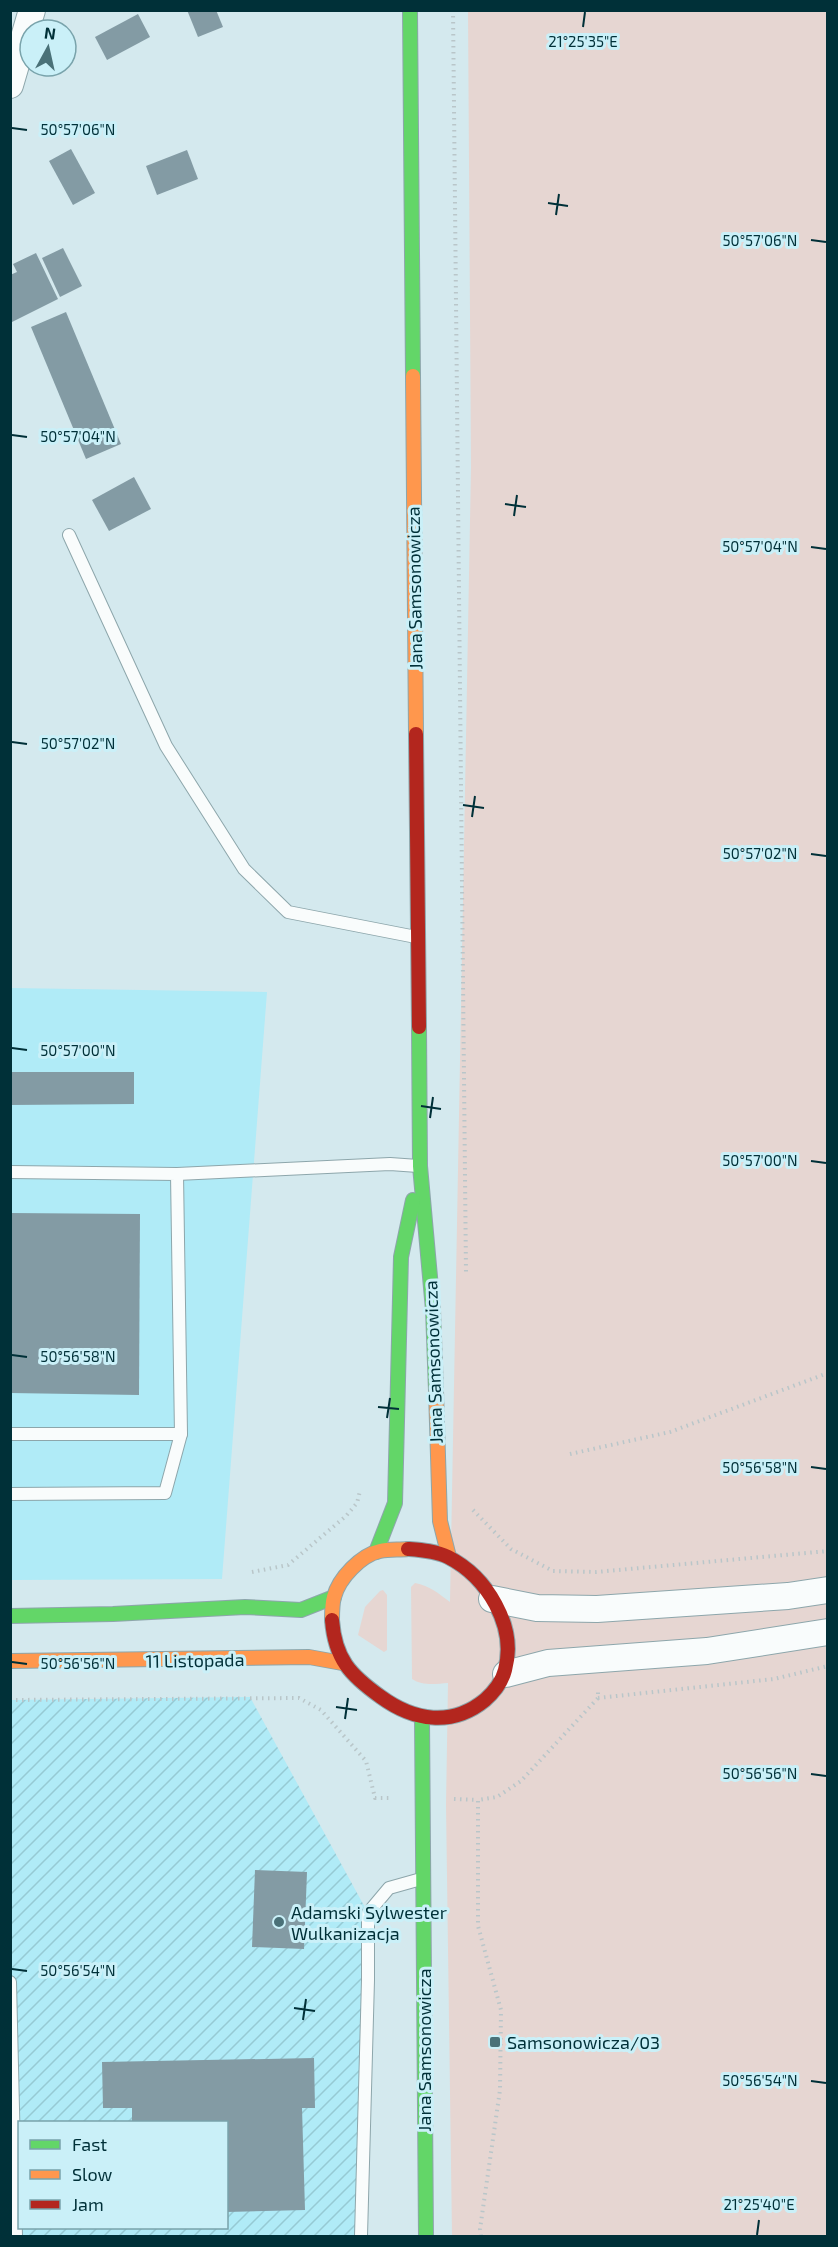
<svg xmlns="http://www.w3.org/2000/svg" width="838" height="2247" font-family="'Exo 2',sans-serif">
<style>
.built{fill:#b0ebf7}
.industrial{fill:url(#industrial-furrows);fill-rule:evenodd}
.green{fill:#e6d6d2}
.building{fill:#839ba4}
.lines{fill:none;stroke-linecap:round;stroke-linejoin:round}
.lane-casing{stroke:#8da6ab;stroke-width:14}
.street-casing{stroke:#8da6ab;stroke-width:28}
.fast-casing{stroke:#8da6ab;stroke-width:16}
.slow-casing{stroke:#8da6ab;stroke-width:16}
.jam-casing{stroke:#8da6ab;stroke-width:16}
.path{stroke:#b9c6c9;stroke-width:4;stroke-dasharray:1.5 4.5;stroke-linecap:butt}
.lane{stroke:#f9fcfc;stroke-width:12}
.street{stroke:#f9fcfc;stroke-width:26}
.fast{stroke:#63d668;stroke-width:14}
.slow{stroke:#ff974d;stroke-width:14}
.jam{stroke:#b3261e;stroke-width:14}
.ticks{fill:none;stroke:#003038;stroke-width:2}
.poi-dot{fill:#4a7178;stroke:#caf0f8;stroke-width:2}
.labels{text-anchor:middle;dominant-baseline:central;stroke-width:6;stroke-linejoin:round;paint-order:stroke}
.street-label{font-size:18px;fill:#003038;stroke:#caf0f8}
.poi-label{font-size:18px;fill:#003038;stroke:#caf0f8;text-anchor:start}
.ticks-label{font-size:15px;text-anchor:middle;fill:#003038;stroke:#caf0f8;stroke-width:6;stroke-linejoin:round;paint-order:stroke}
</style>
<defs>
<pattern id="industrial-furrows" width="10" height="10" patternUnits="userSpaceOnUse" patternTransform="scale(1.5)"><rect width="10" height="10" fill="#b0ebf7"/><path d="M-1 1l2-2M0 10L10 0M9 11l2-2" fill="none" stroke="#96cad4"/></pattern>
</defs>
<rect width="100%" height="100%" fill="#d4e9ee"/>
<!-- built -->
<polygon class="built" points="11,988 267,992 222,1579 11,1580"/>
<!-- industrial -->
<path class="industrial" d="M 250,1697 L 368,1913 L 361,2236 L 11,2236 L 10,1700 ZM 20,2122 L 226,2122 L 226,2228 L 20,2228 Z"/>
<!-- green -->
<g class="green">
<path d="M 468,11 L 827,11 L 827,2236 L 452,2236 L 446,1805 L 448,1683 C 436,1684 422,1686 412,1679 L 411,1587 L 415,1583 C 430,1586 438,1593 450,1602 L 471,467 Z"/>
<polygon points="383,1590 387,1595 387,1650 384,1652 358,1635 365,1607 380,1591"/>
</g>
<!-- building -->
<g class="building">
<polygon points="187,10 216,10 223,27 198,37"/>
<polygon points="138,14 150,37 107,60 95,37"/>
<polygon points="71,149 95,193 73,205 49,161"/>
<polygon points="187,150 198,179 157,195 146,166"/>
<polygon points="63,248 82,286 60,297 42,258"/>
<polygon points="36,253 58,299 10,323 10,275 17,272 13,264"/>
<polygon points="66,312 121,444 86,459 31,327"/>
<polygon points="134,477 151,509 109,531 92,500"/>
<polygon points="10,1072 134,1072 134,1104 10,1105"/>
<polygon points="10,1213 140,1214 139,1395 10,1393"/>
<polygon points="255,1870 307,1872 304,1949 252,1947"/>
<polygon points="314,2058 315,2108 302,2108 305,2210 226,2212 226,2122 132,2122 132,2108 103,2108 102,2062"/>
</g>
<g class="lines">
<defs>
<g id="lane">
<polyline points="69,535 166,746 244,869 288,912 416,937"/>
<polyline points="10,1172 177,1174 181,1434 165,1493 10,1494"/>
<polyline points="177,1174 390,1164 418,1166"/>
<polyline points="10,1434 181,1434"/>
<polyline points="10,1982 16,2236"/>
<polyline points="361,2236 368,1980 368,1913 389,1888 421,1879"/>
</g>
<g id="street">
<polyline points="10,85 32,10"/>
<polyline points="492,1599 537,1608 597,1609 788,1596 828,1590"/>
<polyline points="506,1674 548,1663 707,1651 828,1632"/>
</g>
<g id="fast">
<polyline points="410,10 413,376"/>
<polyline points="419,1027 420,1166 433,1310 436,1391"/>
<polyline points="376,1552 395,1503 401,1257 413,1200"/>
<polyline points="10,1616 113,1614 245,1607 301,1610 334,1597"/>
<polyline points="422,1719 426,2236"/>
</g>
<g id="slow">
<polyline points="413,376 416,734"/>
<polyline points="436,1391 440,1521 449,1557"/>
<path d="M 332,1620 C 332,1612 332,1604 334,1597 C 339,1578 361,1555 380,1551 C 389,1549 399,1550 408,1549"/>
<polyline points="10,1661 309,1657 342,1663"/>
</g>
<g id="jam">
<polyline points="416,734 419,1027"/>
<path d="M 332,1620 C 335,1659 350,1675 381,1697 C 414,1721 452,1727 485,1700 C 494,1692 502,1682 505,1670 C 517,1626 487,1577 448,1557 C 436,1551 421,1550 408,1549"/>
</g>
</defs>
<!-- lane casing -->
<use href="#lane" class="lane-casing"/>
<!-- street casing -->
<use href="#street" class="street-casing"/>
<!-- fast casing -->
<use href="#fast" class="fast-casing"/>
<!-- slow casing -->
<use href="#slow" class="slow-casing"/>
<!-- jam casing -->
<use href="#jam" class="jam-casing"/>
<!-- path -->
<g class="path">
<polyline points="453,10 466,1273"/>
<polyline points="570,1454 670,1432 828,1373"/>
<polyline points="473,1510 511,1549 553,1571 596,1572 828,1551"/>
<polyline points="252,1572 288,1565 346,1516 357,1503 360,1491"/>
<polyline points="598,1698 774,1679 828,1666"/>
<polyline points="10,1700 299,1698 321,1710 366,1761 375,1798 389,1798"/>
<polyline points="454,1799 478,1800"/>
<polyline points="481,2236 480,2229 500,2090 501,2010 478,1926 478,1800 497,1797 521,1781 598,1698 598,1689"/>
</g>
<!-- lane -->
<use href="#lane" class="lane"/>
<!-- street -->
<use href="#street" class="street"/>
<!-- fast -->
<use href="#fast" class="fast"/>
<!-- slow -->
<use href="#slow" class="slow"/>
<!-- jam -->
<use href="#jam" class="jam"/>
</g>
<!-- ticks -->
<path class="ticks" d="M 583,27 L 585,12M 12,128 L 27,130M 548,203 L 568,206M 556,215 L 559,194M 811,240 L 826,242M 12,435 L 27,437M 505,504 L 526,507M 514,516 L 517,495M 811,547 L 826,549M 12,742 L 27,744M 463,805 L 484,808M 472,817 L 475,796M 811,854 L 826,856M 12,1048 L 27,1050M 421,1106 L 441,1109M 430,1118 L 433,1097M 811,1161 L 826,1163M 12,1355 L 27,1357M 378,1407 L 399,1409M 387,1418 L 390,1398M 811,1467 L 826,1469M 12,1662 L 27,1664M 336,1707 L 357,1710M 345,1719 L 348,1698M 811,1774 L 826,1776M 12,1969 L 27,1971M 294,2008 L 315,2011M 303,2020 L 306,1999M 811,2081 L 826,2083M 757,2235 L 759,2220"/>
<!-- markers -->
<g class="poi-dot">
<circle cx="279" cy="1922" r="6"/>
<rect x="489" y="2036" width="12" height="12" rx="3"/>
</g>
<g class="labels">
<!-- street labels -->
<g class="street-label">
<text transform="translate(414 588) rotate(-91)">Jana Samsonowicza</text>
<text transform="translate(433 1362) rotate(-92)">Jana Samsonowicza</text>
<text transform="translate(195 1660) rotate(-1)">11 Listopada</text>
<text transform="translate(424 2050) rotate(-90)">Jana Samsonowicza</text>
</g>
<!-- poi labels -->
<g class="poi-label">
<text x="291" y="1912">Adamski Sylwester<tspan x="291" dy="21">Wulkanizacja</tspan></text>
<text x="507" y="2042">Samsonowicza/03</text>
</g>
</g>
<g class="ticks-label">
<text x="583" y="47">21°25'35"E</text>
<text x="78" y="135">50°57'06"N</text>
<text x="760" y="246">50°57'06"N</text>
<text x="78" y="442">50°57'04"N</text>
<text x="760" y="552">50°57'04"N</text>
<text x="78" y="749">50°57'02"N</text>
<text x="760" y="859">50°57'02"N</text>
<text x="78" y="1056">50°57'00"N</text>
<text x="760" y="1166">50°57'00"N</text>
<text x="78" y="1362">50°56'58"N</text>
<text x="760" y="1473">50°56'58"N</text>
<text x="78" y="1669">50°56'56"N</text>
<text x="760" y="1779">50°56'56"N</text>
<text x="78" y="1976">50°56'54"N</text>
<text x="760" y="2086">50°56'54"N</text>
<text x="759" y="2210">21°25'40"E</text>
</g>
<!-- border -->
<rect width="838" height="2247" fill="none" stroke="#003038" stroke-width="24"/>
<!-- legend -->
<rect x="18" y="2121" width="210" height="108" fill="#caf0f8" stroke="#79a3ab" stroke-width="1.5"/>
<rect x="30" y="2140" width="30" height="9" fill="#63d668" stroke="#79a3ab" stroke-width="1.5"/>
<text x="72" y="2151" font-size="18" fill="#003038">Fast</text>
<rect x="30" y="2170" width="30" height="9" fill="#ff974d" stroke="#79a3ab" stroke-width="1.5"/>
<text x="72" y="2181" font-size="18" fill="#003038">Slow</text>
<rect x="30" y="2200" width="30" height="9" fill="#b3261e" stroke="#79a3ab" stroke-width="1.5"/>
<text x="72" y="2211" font-size="18" fill="#003038">Jam</text>
<!-- north arrow -->
<g transform="translate(48 48) rotate(8)"><circle r="28" fill="#caf0f8" stroke="#79a3ab" stroke-width="1.5"/>
<path d="M0-4.5L10 22L0 15L-10 22Z" fill="#4a7178"/>
<text y="-9" font-size="16" font-weight="bold" text-anchor="middle" fill="#003038">N</text>
</g>
</svg>
